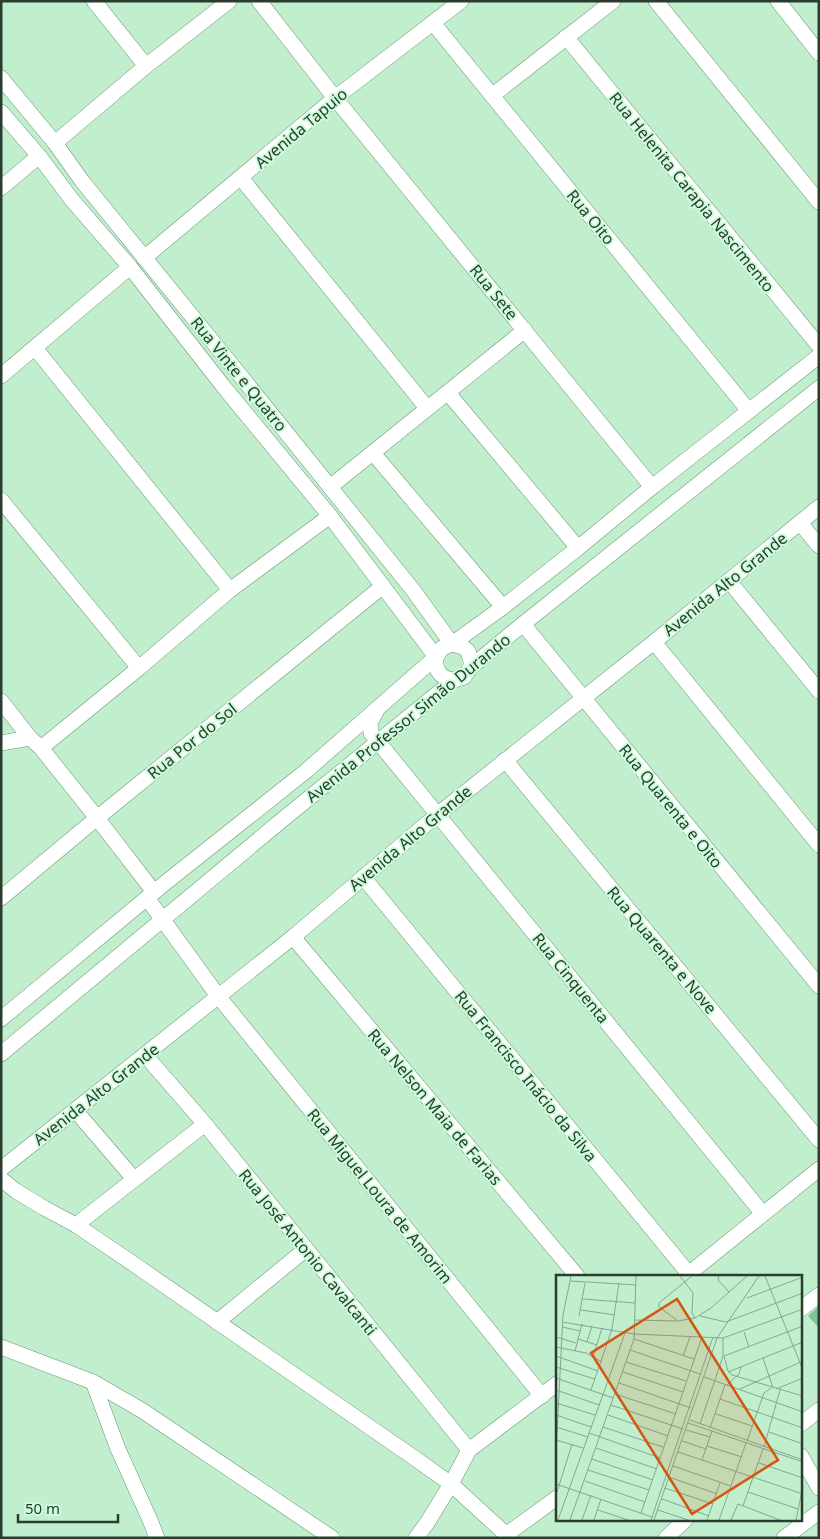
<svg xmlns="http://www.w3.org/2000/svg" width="820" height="1539" font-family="'Noto Sans',sans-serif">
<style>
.building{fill:#7dc695}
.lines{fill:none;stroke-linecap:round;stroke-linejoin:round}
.minor-casing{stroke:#6b9678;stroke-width:16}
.minor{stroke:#fff;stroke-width:15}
.labels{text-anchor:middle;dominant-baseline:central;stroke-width:4;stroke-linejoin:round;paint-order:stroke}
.street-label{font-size:16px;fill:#293c2f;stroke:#cefcdb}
.inset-road{fill:none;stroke:#84a78e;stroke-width:1}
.view{fill:#d55610;fill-opacity:0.15;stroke:#d55610;stroke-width:2.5}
.inset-edge{fill:none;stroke:#293c2f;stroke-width:2.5}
</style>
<rect width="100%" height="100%" fill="#c1efce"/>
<!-- building -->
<polygon class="building" points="819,1306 819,1328 808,1316"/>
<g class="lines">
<defs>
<g id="minor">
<polyline points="94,1 146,66"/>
<polyline points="259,1 335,98 652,487"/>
<polyline points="656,1 819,202"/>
<polyline points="778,1 819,53"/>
<polyline points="433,23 749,411"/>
<polyline points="566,37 819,346"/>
<polyline points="1,78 55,143 82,181 235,369 413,590 452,644 463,647 468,651 471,662 471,667"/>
<polyline points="493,95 613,1"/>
<path d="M 1,112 L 39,156 L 72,200 L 130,267 L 223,386 L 330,516 L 436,657 C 434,670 441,679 454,680"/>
<polyline points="55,143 146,66 229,1"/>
<polyline points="241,178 427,408"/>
<polyline points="1,188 39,156"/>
<polyline points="144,258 335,98 461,1"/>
<polyline points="35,348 230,590"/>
<polyline points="1,376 130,267"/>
<polyline points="448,393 578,548"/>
<polyline points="373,453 503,607"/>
<polyline points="330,487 525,330"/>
<polyline points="1,500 139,668"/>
<polyline points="800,523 819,546"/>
<polyline points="729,581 819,691"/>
<polyline points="523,624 819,986"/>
<polyline points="654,642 819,845"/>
<polyline points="1,701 30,738 41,748 97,818 154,892"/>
<polyline points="376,712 370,723 371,733 763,1214"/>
<polyline points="1,743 30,738"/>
<polyline points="41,748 139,668 230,590 330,516"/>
<polyline points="505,760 819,1140"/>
<polyline points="363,877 689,1274"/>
<polyline points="1,898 97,818 383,586"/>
<polyline points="147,898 218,996 542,1396"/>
<polyline points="293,937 577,1276"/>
<polyline points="1,1019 165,883 306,771 436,657 442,648 452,644 503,607 578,548 652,487 819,356"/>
<polyline points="1,1054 282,820 454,680 464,677 471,667 523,624 819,388"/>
<polyline points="145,1055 205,1124 469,1450"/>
<polyline points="75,1110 134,1179"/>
<polyline points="1,1169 293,937 437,815 654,642 819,507"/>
<polyline points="1,1179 16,1191 44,1208 76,1225 138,1267 413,1457 451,1484 510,1538"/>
<polyline points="76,1225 205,1124"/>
<polyline points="686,1276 819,1169"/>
<polyline points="801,1309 819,1295"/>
<polyline points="217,1322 306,1249"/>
<polyline points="1,1347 93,1382 143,1411 332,1538"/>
<polyline points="93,1382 118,1449 150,1520 157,1538"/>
<polyline points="801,1424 819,1410"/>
<polyline points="801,1456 819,1488"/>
<polyline points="507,1534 558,1497"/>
<polyline points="416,1538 427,1523 451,1484 469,1450 558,1383"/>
<polyline points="666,1538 685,1520"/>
<polyline points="784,1538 819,1512"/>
</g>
</defs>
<!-- minor casing -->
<use href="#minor" class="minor-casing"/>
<!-- minor -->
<use href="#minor" class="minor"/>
</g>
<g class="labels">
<!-- street labels -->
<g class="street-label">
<text transform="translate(301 128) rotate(-40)">Avenida Tapuio</text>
<text transform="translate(692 192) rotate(51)">Rua Helenita Carapia Nascimento</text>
<text transform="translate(591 217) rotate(51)">Rua Oito</text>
<text transform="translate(494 292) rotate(51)">Rua Sete</text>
<text transform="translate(239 374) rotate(51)">Rua Vinte e Quatro</text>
<text transform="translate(725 584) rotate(-39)">Avenida Alto Grande</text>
<text transform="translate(408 718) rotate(-39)">Avenida Professor Simão Durando</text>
<text transform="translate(192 741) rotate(-39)">Rua Por do Sol</text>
<text transform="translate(671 806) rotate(51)">Rua Quarenta e Oito</text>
<text transform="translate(410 838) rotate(-40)">Avenida Alto Grande</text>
<text transform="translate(662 950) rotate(50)">Rua Quarenta e Nove</text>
<text transform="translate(571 978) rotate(51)">Rua Cinquenta</text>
<text transform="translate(526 1076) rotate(51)">Rua Francisco Inácio da Silva</text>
<text transform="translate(96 1094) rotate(-38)">Avenida Alto Grande</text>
<text transform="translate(435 1107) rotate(50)">Rua Nelson Maia de Farias</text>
<text transform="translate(380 1196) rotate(51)">Rua Miguel Loura de Amorim</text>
<text transform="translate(308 1252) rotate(51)">Rua José Antonio Cavalcanti</text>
</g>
</g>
<!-- overview -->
<g transform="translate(556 1275)">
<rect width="246" height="246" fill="#c1efce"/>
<path class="inset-road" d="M 124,1 L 137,18 L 136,38 L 139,43M 163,1 L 162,5 L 173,17M 209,1 L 247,95M 15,6 L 80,10M 191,23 L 247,2M 27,24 L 79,28M 25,35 L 59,40M 23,41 L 29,8M 144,41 L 170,47 L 247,18M 78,45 L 122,46 L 139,43 L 155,33 L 191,1M 122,46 L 103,32 L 103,28 L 136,1M 6,47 L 78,59 L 167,63 L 247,34M 6,52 L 24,56M 188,57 L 193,72M 0,62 L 20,68M 22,64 L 41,70M 78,64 L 138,84M 31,67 L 36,51M 0,72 L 30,78 L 46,87M 74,75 L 144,99M 19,76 L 26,49M 0,81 L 42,96M 127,81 L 134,62M 168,81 L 172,96 L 176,100 L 247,121M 168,81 L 247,51M 37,82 L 46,53M 207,83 L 217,113M 70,87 L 130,106M 0,92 L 39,104M 67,97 L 127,117M 172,97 L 247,67M 148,102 L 247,137M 0,103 L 57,123M 63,108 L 135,133M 171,110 L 183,99 L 185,92M 184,114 L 247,86M 220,114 L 247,103M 0,115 L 43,130M 35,115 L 56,54 L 63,8M 59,119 L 120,139M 164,124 L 247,153M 0,128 L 39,140M 55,130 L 127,154M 160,139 L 196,151M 0,140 L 35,152M 52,140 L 112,161M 134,145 L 247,185M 132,148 L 247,187M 144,149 L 167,81 L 167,63M 0,152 L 32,162M 47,152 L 107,172M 154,153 L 169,110M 130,155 L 154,162M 213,157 L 247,169M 33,158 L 104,183M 0,165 L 27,173M 126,166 L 150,174M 191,166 L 208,118 L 215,113M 151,171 L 186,182M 208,172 L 224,115M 40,173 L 101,194M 122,177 L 247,219M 0,179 L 7,40 L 15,1M 36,184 L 97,205M 146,185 L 156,156M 203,188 L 247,203M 117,191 L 175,211M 32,195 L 93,215M 113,202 L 161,219M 29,206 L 89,227M 0,209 L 96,242M 109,213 L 157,229M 1,217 L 16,169M 192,217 L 242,234M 106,224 L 153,241M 187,231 L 207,174M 42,235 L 72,245M 102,235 L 132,245M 85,238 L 146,62M 2,245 L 69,58M 14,245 L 78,64 L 80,1M 26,245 L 35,220M 38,245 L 45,224M 95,245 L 157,62M 98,245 L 161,63 L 203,1M 151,245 L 164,208M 163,245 L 190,168M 175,245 L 182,229 L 224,245M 240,245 L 247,211"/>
<path class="view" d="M 121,24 L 222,185 L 136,239 L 35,78 Z"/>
<rect width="246" height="246" class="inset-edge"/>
</g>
<!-- border -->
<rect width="820" height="1539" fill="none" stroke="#293c2f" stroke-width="5"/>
<!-- scale -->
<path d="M18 1514v8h100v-8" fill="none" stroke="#293c2f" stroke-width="2.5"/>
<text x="25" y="1514" font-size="15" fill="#293c2f" stroke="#cefcdb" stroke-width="4" paint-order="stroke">50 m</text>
</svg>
